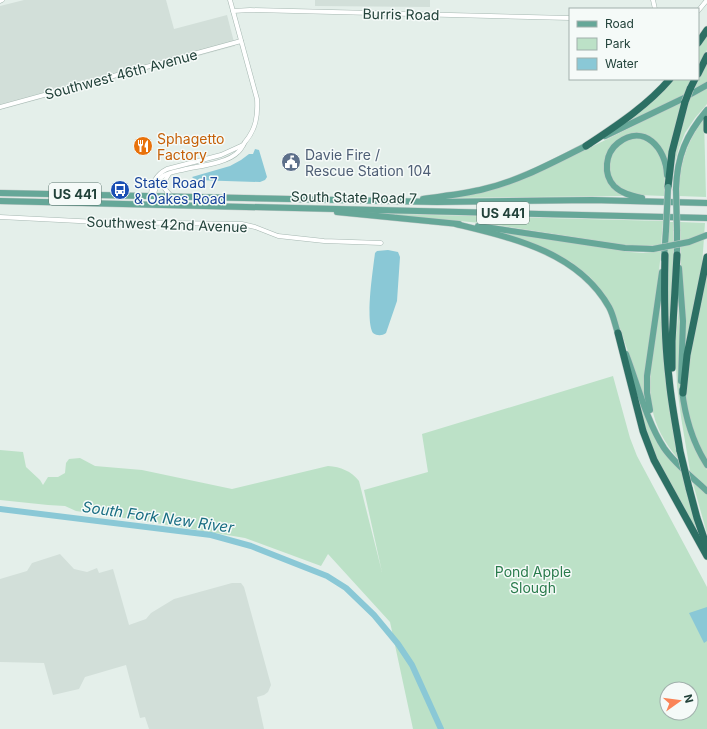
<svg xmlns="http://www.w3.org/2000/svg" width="707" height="729" font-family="Inter,sans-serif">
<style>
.built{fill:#d2dfd9}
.green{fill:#bce1c7;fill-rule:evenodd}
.water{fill:#8ac8d6}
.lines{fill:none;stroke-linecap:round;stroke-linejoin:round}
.river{stroke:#8ac8d6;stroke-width:6}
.street-casing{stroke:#a6b8b2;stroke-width:5}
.primary-casing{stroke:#c1cac8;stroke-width:7}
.highway-casing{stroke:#c1cac8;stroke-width:8}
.street{stroke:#fff;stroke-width:4}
.primary{stroke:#66a798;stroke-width:6}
.highway{stroke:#2c7064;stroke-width:7}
.primary-bridge-casing{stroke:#c1cac8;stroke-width:7;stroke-linecap:butt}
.highway-bridge-casing{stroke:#c1cac8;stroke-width:8;stroke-linecap:butt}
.primary-bridge{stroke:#66a798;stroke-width:6}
.highway-bridge{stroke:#2c7064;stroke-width:7}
.labels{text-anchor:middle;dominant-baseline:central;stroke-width:3;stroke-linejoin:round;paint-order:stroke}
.shield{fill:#f5faf8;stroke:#617973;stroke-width:1}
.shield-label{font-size:13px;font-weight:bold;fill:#22423a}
.street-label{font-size:14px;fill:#22423a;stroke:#f5faf8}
.food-label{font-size:14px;fill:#c56008;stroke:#f5faf8;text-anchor:start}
.service-label{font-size:14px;fill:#4e5e75;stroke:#f5faf8;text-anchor:start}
.transit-label{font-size:14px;fill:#164399;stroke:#f5faf8;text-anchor:start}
.park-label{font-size:14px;fill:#297b4c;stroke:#f5faf8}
.water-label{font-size:15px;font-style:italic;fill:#186d82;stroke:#f5faf8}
</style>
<rect width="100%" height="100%" fill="#e4efea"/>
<!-- built -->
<g class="built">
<polygon points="24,0 166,0 174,29 227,15 235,46 0,110 0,6"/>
<polygon points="315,0 430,0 430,7 315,6"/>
<polygon points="60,554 74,569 87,572 97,568 99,573 113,569 129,625 146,619 151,613 174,599 232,583 241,583 244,587 271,685 268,692 264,695 257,697 264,729 149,729 145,717 140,718 126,665 85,677 79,689 53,695 44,663 0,662 0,579 27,571 32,563"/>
</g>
<!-- green -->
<g class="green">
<polygon points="707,34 707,50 698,69 698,47"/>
<polygon points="707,62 707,83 694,90"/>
<polygon points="672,79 693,79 687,94 617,130"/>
<path d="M 707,88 L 707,104 L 695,118 L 685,133 L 679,148 L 675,162 L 667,161 C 664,147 656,141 643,135 L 613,144 L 606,172 L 624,196 L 452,198 C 543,177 625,130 707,88 Z"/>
<path d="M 704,119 L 706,197 L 679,196 C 679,167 686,142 704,119 Z"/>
<polygon points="633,138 644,139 658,150 665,174 664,196 638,195 628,193 614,183 609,173 610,157 619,144"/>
<polygon points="396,214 663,221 661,245 646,246 625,245 491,224 396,215"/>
<polygon points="669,222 673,222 674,255 669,330 668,330 667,275"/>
<polygon points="680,222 705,223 702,266 686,349 684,349 685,311 681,267"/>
<polygon points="496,231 630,252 643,253 661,251 646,404 615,314 601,290 590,277 571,262 542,248"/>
<path d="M 707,271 L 707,462 C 693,437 685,409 685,380 Z"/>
<polygon points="680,298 681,299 680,393 700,457 707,470 707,487 690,471 681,417 677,386 675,346"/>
<path d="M 660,310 L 664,361 L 679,460 C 648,424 647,395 653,349 C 655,336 656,322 660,310 Z"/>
<polygon points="630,370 651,427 681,469 696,527 694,528 650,447"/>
<path d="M 613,376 L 630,438 L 637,456 L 707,587 L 707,729 L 413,729 L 390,622 L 328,554 L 321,566 L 245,538 L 138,520 L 76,511 L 65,506 L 48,505 L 0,500 L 0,450 L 23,452 L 26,467 L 40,480 L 43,485 L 48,477 L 58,477 L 65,473 L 66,463 L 69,459 L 80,458 L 95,466 L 142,470 L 232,489 L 328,466 C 341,467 351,471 359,481 L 382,572 L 364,490 L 428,472 L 422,434 ZM 667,689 L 691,689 L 691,713 L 667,713 Z"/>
<polygon points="692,480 707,494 707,534"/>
</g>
<!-- water -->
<g class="water">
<polygon points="255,149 259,150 267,177 265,180 260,182 195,180 192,177 230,166 241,160 249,154 253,154"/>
<path d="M 388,250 L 398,252 L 400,257 L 397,301 L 386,333 C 382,336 377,336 373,333 C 365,320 373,270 375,253 L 377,251 Z"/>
<polygon points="707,607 707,641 704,643 689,613"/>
</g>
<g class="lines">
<!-- river -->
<polyline class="river" points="0,509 211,535 251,546 327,576 346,588 374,615 398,644 412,665 441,729"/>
<defs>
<g id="street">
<polyline points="653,0 655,9"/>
<polyline points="0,1 2,0"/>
<polyline points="233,11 250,10 570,18"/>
<polyline points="698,11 707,0"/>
<polyline points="0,107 241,41"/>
<polyline points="169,174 164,182 165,189 171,196"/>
<path d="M 151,197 C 151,184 155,175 167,169 L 221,155 L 243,145"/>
<path d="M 152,205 C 154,195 155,183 163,176 C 169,172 179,171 186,169 C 200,166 228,163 238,152 C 241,150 243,145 245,142 C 256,129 258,116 257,99 L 230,0"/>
<polyline points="0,217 98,222 242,224 255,227 278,236 324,241 381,243"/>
</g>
<g id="primary">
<polyline points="605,136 682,99 707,85"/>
<path d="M 676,189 C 677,156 686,135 707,110"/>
<polyline points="0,193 437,202 592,200 707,203"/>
<path d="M 642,198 C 633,196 622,194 614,186 C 603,174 605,153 618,143 C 644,123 666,148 667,175"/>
<path d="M 423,199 C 443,196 465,194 484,189 C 522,180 555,161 590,144"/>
<polyline points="0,201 707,218"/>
<polyline points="337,212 459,224"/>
<path d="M 456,224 C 513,238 578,252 609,307 C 614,316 615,326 619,336"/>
<polyline points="478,226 625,248 653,249"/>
<polyline points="677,231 677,259"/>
<polyline points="664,259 666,230"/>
<polyline points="679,268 683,321 681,381"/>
<path d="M 626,354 C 637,383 647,422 664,448 C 675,464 693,478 707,491"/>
<path d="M 682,390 C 685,417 693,443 707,465"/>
<polyline points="650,410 647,393 647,376 662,272"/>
</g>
<g id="highway">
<polyline points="698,43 707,30"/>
<polyline points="698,74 707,56"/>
<polyline points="690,89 695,79"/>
<polyline points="707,119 707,130"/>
<path d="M 586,146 C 616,126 647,106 670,79"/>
<polyline points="668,187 672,152 685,102"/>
<path d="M 665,255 C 664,295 664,337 669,378 C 671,402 676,426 680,451"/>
<polyline points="618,333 643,431 654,460 707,556"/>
<polyline points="672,368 672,341 677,255"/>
<polyline points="683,393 687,355 707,257"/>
<polyline points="689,488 697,518 707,547"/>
</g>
</defs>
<!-- street casing -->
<use href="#street" class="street-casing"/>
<!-- primary casing -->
<use href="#primary" class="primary-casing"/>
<!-- highway casing -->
<use href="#highway" class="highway-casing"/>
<!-- street -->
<use href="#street" class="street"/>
<!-- primary -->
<use href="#primary" class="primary"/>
<!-- highway -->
<use href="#highway" class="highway"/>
<defs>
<g id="primary-bridge">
<polyline points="676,189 677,231"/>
<polyline points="666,230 668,187"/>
<polyline points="653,249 689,242 707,235"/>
</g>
<g id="highway-bridge">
<polyline points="685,102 690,89"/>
<polyline points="680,451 689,488"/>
</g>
</defs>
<!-- primary-bridge casing -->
<use href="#primary-bridge" class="primary-bridge-casing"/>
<!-- highway-bridge casing -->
<use href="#highway-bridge" class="highway-bridge-casing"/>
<!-- primary-bridge -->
<use href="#primary-bridge" class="primary-bridge"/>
<!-- highway-bridge -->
<use href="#highway-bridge" class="highway-bridge"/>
</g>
<!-- icons -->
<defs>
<symbol id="restaurant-disc" viewBox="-11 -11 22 22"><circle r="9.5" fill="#e8710a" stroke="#f5faf8"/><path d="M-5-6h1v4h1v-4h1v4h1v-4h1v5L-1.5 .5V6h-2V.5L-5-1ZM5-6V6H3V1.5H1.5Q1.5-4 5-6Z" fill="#fff"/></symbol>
<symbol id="civic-disc" viewBox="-11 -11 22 22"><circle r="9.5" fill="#5c6f8a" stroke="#f5faf8"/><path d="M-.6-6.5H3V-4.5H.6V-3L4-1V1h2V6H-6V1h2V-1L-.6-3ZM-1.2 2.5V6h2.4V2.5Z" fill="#fff"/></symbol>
<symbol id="bus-disc" viewBox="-11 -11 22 22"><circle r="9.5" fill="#1a4fb4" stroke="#f5faf8"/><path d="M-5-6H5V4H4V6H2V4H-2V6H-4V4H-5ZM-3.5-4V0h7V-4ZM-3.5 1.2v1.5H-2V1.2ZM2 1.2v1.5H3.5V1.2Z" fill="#fff"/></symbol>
</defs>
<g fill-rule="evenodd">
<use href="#restaurant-disc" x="132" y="135" width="22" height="22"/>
<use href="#civic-disc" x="280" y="151" width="22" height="22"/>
<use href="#bus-disc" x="109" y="179" width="22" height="22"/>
</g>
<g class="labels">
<!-- shield labels -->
<g class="shield">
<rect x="49" y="183" width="52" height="22" rx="3"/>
<rect x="477" y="202" width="52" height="22" rx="3"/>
</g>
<g class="shield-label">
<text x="75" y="194">US 441</text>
<text x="503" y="213">US 441</text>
</g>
<!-- street labels -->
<g class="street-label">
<text transform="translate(401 14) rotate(1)">Burris Road</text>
<text transform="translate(121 74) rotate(-15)">Southwest 46th Avenue</text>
<text transform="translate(354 197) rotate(1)">South State Road 7</text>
<text transform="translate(167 224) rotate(2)">Southwest 42nd Avenue</text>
</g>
<!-- food labels -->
<g class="food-label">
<text x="157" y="138">Sphagetto<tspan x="157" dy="16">Factory</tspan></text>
</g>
<!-- service labels -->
<g class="service-label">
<text x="305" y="154">Davie Fire /<tspan x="305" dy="16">Rescue Station 104</tspan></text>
</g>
<!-- transit labels -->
<g class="transit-label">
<text x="134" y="182">State Road 7<tspan x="134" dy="16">&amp; Oakes Road</tspan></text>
</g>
<!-- park labels -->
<g class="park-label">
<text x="533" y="571">Pond Apple<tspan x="533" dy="16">Slough</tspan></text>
</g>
<!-- water labels -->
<g class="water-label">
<text transform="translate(158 517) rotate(8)">South Fork New River</text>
</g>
</g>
<!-- legend -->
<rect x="569" y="8" width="130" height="72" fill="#f5faf8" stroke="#a1b0ac"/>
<rect x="577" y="21" width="20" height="6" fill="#66a798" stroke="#a1b0ac"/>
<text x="605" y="28" font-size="12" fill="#22423a">Road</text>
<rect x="577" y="38" width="20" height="12" fill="#bce1c7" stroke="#a1b0ac"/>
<text x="605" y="48" font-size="12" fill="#22423a">Park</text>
<rect x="577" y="58" width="20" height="12" fill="#8ac8d6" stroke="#a1b0ac"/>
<text x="605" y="68" font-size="12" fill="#22423a">Water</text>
<!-- north arrow -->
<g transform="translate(679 701) rotate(76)"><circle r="19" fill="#f5faf8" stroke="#a1b0ac"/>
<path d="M0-3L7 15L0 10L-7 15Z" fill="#fa8457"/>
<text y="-6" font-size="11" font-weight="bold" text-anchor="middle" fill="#22423a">N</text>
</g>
</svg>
